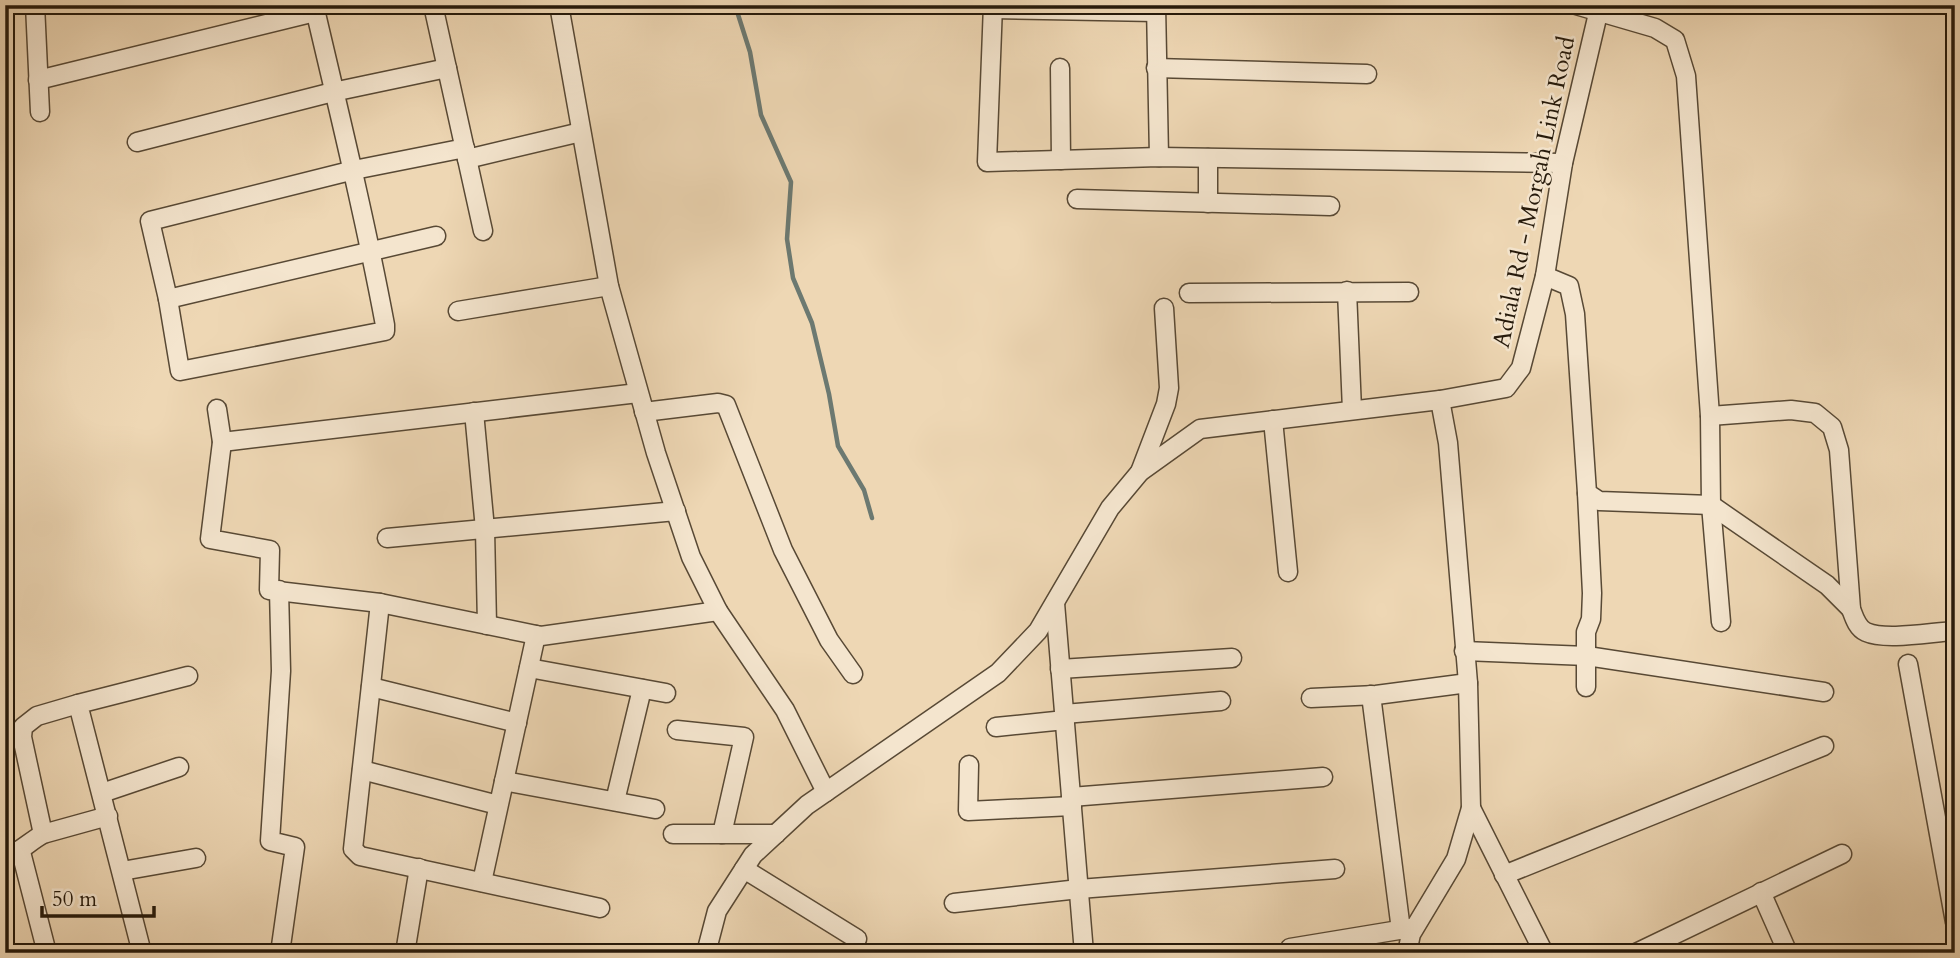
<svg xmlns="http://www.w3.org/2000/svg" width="1960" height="958" font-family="Cardo,serif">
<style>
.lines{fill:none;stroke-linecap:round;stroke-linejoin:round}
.stream{stroke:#6c7971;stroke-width:4.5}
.minor-casing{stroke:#584935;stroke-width:21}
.minor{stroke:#f4e5ce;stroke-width:18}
.labels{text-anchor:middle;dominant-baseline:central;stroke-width:5;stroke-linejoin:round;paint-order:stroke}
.street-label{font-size:24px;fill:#261a0b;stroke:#f4e5ce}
</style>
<rect width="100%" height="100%" fill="#eed7b4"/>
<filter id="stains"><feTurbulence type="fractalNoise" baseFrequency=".00286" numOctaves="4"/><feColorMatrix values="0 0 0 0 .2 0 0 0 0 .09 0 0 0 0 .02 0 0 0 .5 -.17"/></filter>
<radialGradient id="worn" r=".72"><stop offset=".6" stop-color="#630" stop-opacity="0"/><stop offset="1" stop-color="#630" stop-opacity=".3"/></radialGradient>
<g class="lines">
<!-- stream -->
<polyline class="stream" points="735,5 750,52 761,115 791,182 787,239 793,278 812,323 829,394 838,446 864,490 872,518"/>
<defs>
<g id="minor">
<polyline points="35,5 40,112"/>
<path d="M 314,5 C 339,112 365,218 385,325 L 385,331 L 180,371 L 168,299 L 150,221 L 354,170 L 465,148"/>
<polyline points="433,5 483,231"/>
<polyline points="559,5 609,286 656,453 691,557 718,611 785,710 826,792"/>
<polyline points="993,5 987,162 1159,157 1563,163"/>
<polyline points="1156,5 1159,157"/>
<polyline points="1576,5 1655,28 1675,40 1686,76 1710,416 1711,505 1721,622"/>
<polyline points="993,9 1156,12"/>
<polyline points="1060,68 1061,160"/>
<polyline points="1156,68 1367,74"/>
<polyline points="38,80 315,12"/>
<polyline points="137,142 333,92 447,68"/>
<polyline points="467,159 581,132"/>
<polyline points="1077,199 1330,206"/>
<polyline points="1208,203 1208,158"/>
<polyline points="1545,276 1569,286 1575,314 1587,493 1599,501 1711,505 1827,585 1851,609"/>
<polyline points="1347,291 1352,410"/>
<polyline points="1189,293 1409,292"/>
<polyline points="168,299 436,236"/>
<polyline points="458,311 609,286"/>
<polyline points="217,409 222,442 210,539 270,550 269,590 380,603 541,636 718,611"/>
<polyline points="474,412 485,529 487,625"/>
<polyline points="644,412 718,403 726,405 783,550 829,640 853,674"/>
<path d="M 1710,416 L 1791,410 L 1815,413 L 1832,427 L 1839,450 L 1851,609 C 1854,617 1857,628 1866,632 C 1886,641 1932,632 1955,631"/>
<polyline points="1273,420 1288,572"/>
<polyline points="222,442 638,393"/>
<polyline points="1140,472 1166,404 1169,388 1164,308"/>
<polyline points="387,538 676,511"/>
<polyline points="279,590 281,671 270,841 295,847 280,953"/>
<polyline points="380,603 353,849 360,856 600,908"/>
<polyline points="1055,603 1084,953"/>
<polyline points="1464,651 1587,656 1824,692"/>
<polyline points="1908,664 1955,922"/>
<polyline points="529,668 666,693"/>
<polyline points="1060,669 1232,658"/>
<polyline points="371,687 517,723"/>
<polyline points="1586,687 1586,632 1591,619 1592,593 1587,493"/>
<polyline points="1371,695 1401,930"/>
<polyline points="1311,698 1376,695 1468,683"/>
<polyline points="1064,714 1221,701"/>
<polyline points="996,727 1065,720"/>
<polyline points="677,730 744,737 722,834"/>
<polyline points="969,765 968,811 1072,806"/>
<polyline points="362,770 498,805"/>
<polyline points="504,781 655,809"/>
<polyline points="102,793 179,767"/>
<polyline points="1071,797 1323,777"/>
<polyline points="615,801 642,689"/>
<polyline points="1471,808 1544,953"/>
<polyline points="43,834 22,737 23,727 37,716 78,704"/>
<polyline points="673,834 776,834"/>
<polyline points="21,852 47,953"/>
<path d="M 5,858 C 20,852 29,842 43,834 L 108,816"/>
<polyline points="744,869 857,939"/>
<polyline points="122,871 196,858"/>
<polyline points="1504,875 1824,746"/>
<polyline points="482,882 536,635"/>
<polyline points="1761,892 1788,953"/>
<polyline points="954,903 1079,889 1335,869"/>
<polyline points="142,953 78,704 188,676"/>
<polyline points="405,953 419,868"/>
<polyline points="706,953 717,911 753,855 807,805 998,673 1038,631 1110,508 1140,472 1200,429 1440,400 1506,388 1521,368 1545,276 1563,163 1600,5"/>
<polyline points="1290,953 1290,948 1411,928"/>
<polyline points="1407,953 1411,934 1456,859 1471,808 1468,683 1448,443 1440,400"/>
<polyline points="1636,953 1842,854"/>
</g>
</defs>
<!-- minor casing -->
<use href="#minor" class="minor-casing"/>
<!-- minor -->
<use href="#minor" class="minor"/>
</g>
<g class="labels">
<!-- street labels -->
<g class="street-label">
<text transform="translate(1534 192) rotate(-78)">Adiala Rd - Morgah Link Road</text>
</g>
</g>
<!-- margin -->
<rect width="1960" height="958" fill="none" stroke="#eed7b4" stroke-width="28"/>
<rect x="7" y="7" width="1946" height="944" fill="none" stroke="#261a0b" stroke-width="3.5"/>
<rect x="14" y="14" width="1932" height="930" fill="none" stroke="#261a0b" stroke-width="2"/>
<!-- scale -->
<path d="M42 906v10h112v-10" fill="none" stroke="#261a0b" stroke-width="3.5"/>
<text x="52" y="906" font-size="21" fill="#261a0b" stroke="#f4e5ce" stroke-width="5" paint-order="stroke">50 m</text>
<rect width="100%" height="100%" filter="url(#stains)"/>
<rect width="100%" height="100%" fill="url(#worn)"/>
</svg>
